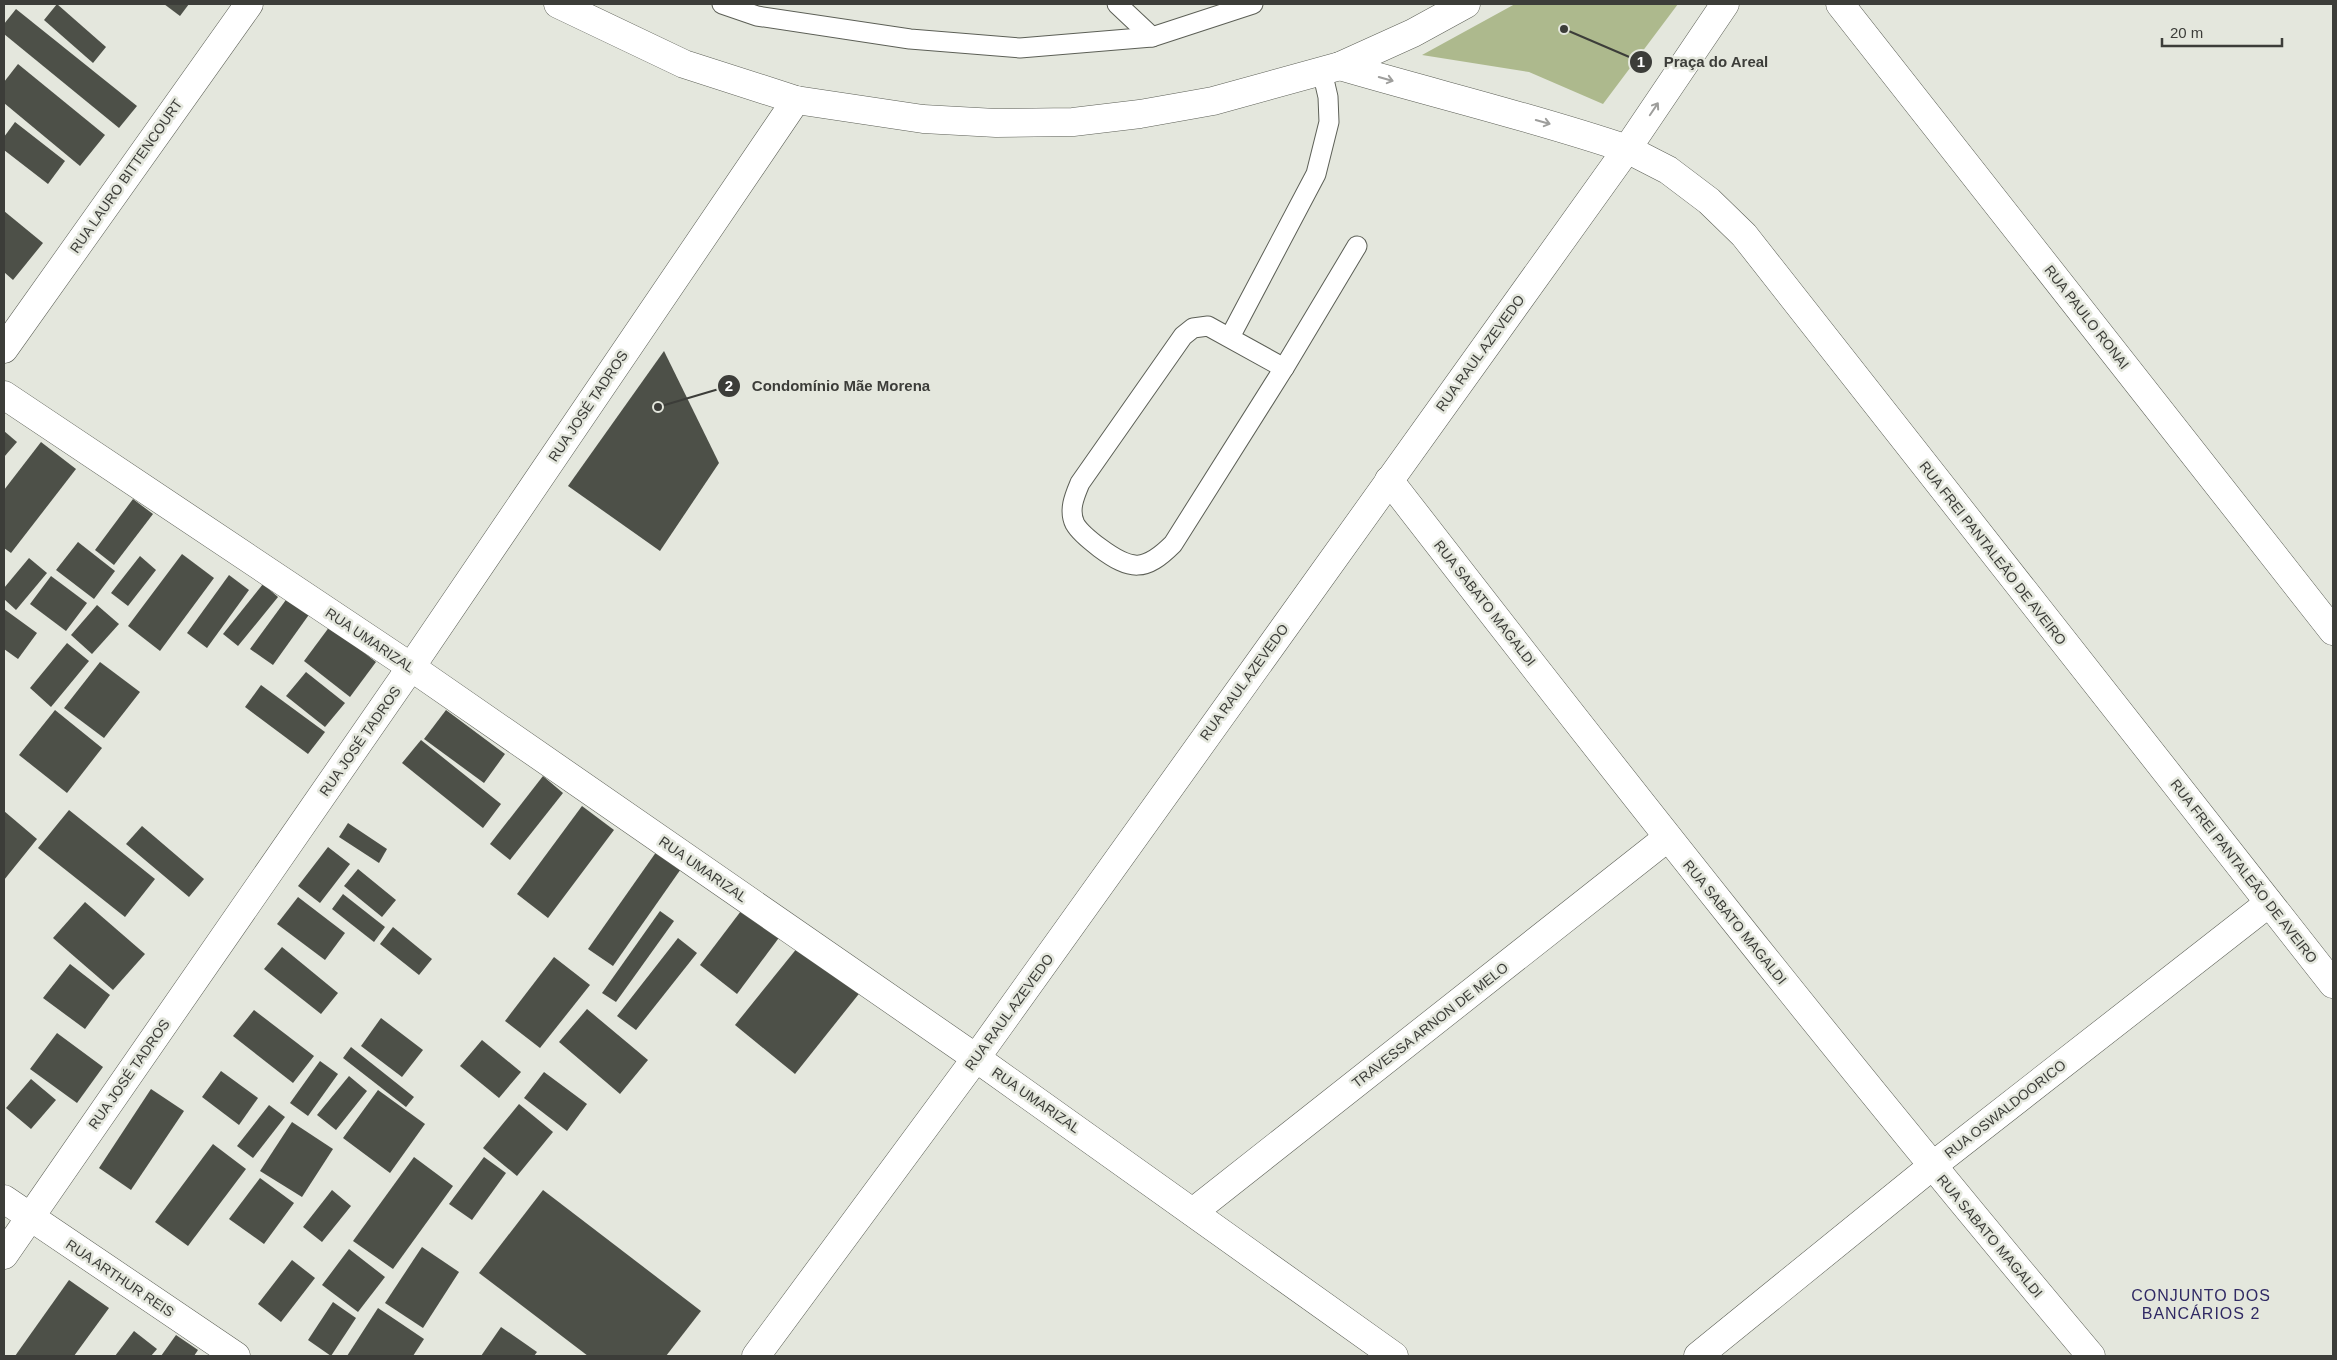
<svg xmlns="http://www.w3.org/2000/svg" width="2337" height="1360" font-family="Helvetica,sans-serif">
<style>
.green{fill:#adb98d}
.building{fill:#4d5048}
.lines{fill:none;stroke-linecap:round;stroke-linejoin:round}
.lane-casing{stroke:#5c5f56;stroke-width:21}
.street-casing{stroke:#5c5f56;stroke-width:29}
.secondary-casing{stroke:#5c5f56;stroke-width:29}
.lane{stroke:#fff;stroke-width:19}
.street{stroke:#fff;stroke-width:28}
.secondary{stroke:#fff;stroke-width:28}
.oneway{stroke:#9e9e9c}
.labels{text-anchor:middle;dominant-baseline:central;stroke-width:5;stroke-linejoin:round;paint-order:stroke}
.street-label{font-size:14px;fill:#3c3d39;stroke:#e4e7dd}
.quarter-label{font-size:16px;letter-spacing:1px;fill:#302964;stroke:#e4e7dd}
.leader{fill:none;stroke:#3c3d39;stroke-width:2}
.callout-dot{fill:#3c3d39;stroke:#e4e7dd;stroke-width:2}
.mark-label{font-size:15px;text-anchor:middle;font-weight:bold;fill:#fff}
.callout-label{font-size:15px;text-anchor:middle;font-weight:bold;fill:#3c3d39;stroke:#e4e7dd;stroke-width:5;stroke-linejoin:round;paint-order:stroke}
</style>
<rect width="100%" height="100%" fill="#e4e7dd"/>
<!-- green -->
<polygon class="green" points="1515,4 1678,4 1603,104 1529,72 1422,55"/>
<!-- building -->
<g class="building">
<polygon points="57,4 106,47 93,63 44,20"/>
<polygon points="164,4 189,4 180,16"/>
<polygon points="16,9 137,106 119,128 4,34 4,24"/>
<polygon points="18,64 105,135 80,166 4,103 4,82"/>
<polygon points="15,122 65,161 48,184 4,150 4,137"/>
<polygon points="4,211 43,243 13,280 4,272"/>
<polygon points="664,351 719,463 660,551 568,486"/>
<polygon points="4,431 17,442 4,457"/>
<polygon points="41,442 76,469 11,553 4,548 4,490"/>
<polygon points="133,499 153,514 114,565 95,550"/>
<polygon points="78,542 115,571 94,599 56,570"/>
<polygon points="182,554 214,578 160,651 128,626"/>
<polygon points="140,556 156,570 128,606 111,593"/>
<polygon points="29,558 47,573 16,610 4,599 4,588"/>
<polygon points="229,575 249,590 207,648 187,633"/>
<polygon points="51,576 87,603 66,631 30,604"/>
<polygon points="263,584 278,597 238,646 223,634"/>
<polygon points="291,593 313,609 273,665 250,649"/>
<polygon points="97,605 119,624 92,654 71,635"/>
<polygon points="4,609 37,633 18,659 4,649"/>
<polygon points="330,626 376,662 350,697 304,661"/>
<polygon points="67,643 89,661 51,707 30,688"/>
<polygon points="100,662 140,692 104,738 64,708"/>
<polygon points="306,672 345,703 325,727 286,696"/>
<polygon points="261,685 325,732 308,754 245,707"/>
<polygon points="55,710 102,748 67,793 19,755"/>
<polygon points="446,710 505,754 484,783 424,739"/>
<polygon points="421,740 501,804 483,828 402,763"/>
<polygon points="543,776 563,793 510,860 490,844"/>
<polygon points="582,806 614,830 548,918 517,894"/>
<polygon points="69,810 155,879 125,917 38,848"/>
<polygon points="4,811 37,839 4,880"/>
<polygon points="348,823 387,849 379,863 339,837"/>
<polygon points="142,826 204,879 189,897 126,844"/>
<polygon points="328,847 350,864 320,903 298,886"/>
<polygon points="659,848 683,866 613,966 588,949"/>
<polygon points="358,869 396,900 382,917 344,886"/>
<polygon points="343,894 385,927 374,942 332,909"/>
<polygon points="298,897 345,933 325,960 277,924"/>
<polygon points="85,902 145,954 113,990 53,938"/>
<polygon points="744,907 781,935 737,994 700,965"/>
<polygon points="660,911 674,921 616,1002 602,993"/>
<polygon points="393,927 432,959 419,975 380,944"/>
<polygon points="678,938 697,953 636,1030 617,1016"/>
<polygon points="802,942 862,990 795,1074 735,1025"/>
<polygon points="282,947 338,993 321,1014 264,969"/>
<polygon points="554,957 590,985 540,1048 505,1021"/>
<polygon points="70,964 110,995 85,1029 43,998"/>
<polygon points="587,1009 648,1060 620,1094 559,1042"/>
<polygon points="254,1010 314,1056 293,1083 233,1036"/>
<polygon points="381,1018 423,1050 402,1077 361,1046"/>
<polygon points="57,1033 103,1067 77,1103 30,1069"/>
<polygon points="482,1040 521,1072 499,1098 460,1066"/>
<polygon points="351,1047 414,1097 406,1107 343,1058"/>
<polygon points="320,1061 338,1074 308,1116 290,1103"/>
<polygon points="221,1071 258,1098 239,1125 202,1097"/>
<polygon points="544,1072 587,1104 567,1131 524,1098"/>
<polygon points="349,1076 367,1091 336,1130 317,1115"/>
<polygon points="31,1079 56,1100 31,1129 6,1108"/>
<polygon points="151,1089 184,1111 131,1190 99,1168"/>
<polygon points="378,1090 425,1124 390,1173 343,1138"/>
<polygon points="519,1104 553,1132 517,1176 483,1148"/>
<polygon points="269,1105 285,1117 253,1158 237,1146"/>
<polygon points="292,1122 333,1149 302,1197 260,1171"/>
<polygon points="213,1144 246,1169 188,1246 155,1222"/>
<polygon points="414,1157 453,1186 393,1269 353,1241"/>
<polygon points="484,1157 506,1173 472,1220 449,1204"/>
<polygon points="260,1178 294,1203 264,1244 229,1219"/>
<polygon points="332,1190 351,1206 322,1242 303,1227"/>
<polygon points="543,1190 701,1311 666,1356 588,1356 479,1273"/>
<polygon points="422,1247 459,1272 423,1328 385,1303"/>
<polygon points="349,1249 385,1277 358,1312 322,1285"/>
<polygon points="292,1260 315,1278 281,1322 258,1304"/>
<polygon points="69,1280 109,1308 74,1356 15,1356"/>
<polygon points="333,1302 356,1318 331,1356 308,1340"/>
<polygon points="378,1308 424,1339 413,1356 347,1356"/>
<polygon points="501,1327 537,1352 534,1356 481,1356"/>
<polygon points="134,1331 157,1349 151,1356 115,1356"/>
<polygon points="176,1335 198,1350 194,1356 161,1356"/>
</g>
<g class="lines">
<defs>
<g id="lane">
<polyline points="722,4 757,16 910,39 1020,48 1152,37 1253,4"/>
<polyline points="1117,4 1152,37"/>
<path d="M 1208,326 L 1284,368 L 1173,544 C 1145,572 1131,571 1100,548 C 1092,542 1080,533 1075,524 C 1068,510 1075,495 1080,483 L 1183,336 L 1193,328 Z"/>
<polyline points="1230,337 1316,174 1329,122 1328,97 1322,71"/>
<polyline points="1284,368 1357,246"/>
</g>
<g id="street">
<polyline points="1840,4 2333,631"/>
<polyline points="1627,149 1668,170 1709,201 1744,235 2333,984"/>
<polyline points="4,349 249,4"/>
<polyline points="4,395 411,667 976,1058 1394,1356"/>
<path d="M 1389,480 C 1618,776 1849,1069 2091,1356"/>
<polyline points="4,1199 236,1356"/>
<polyline points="1193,1212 1667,838"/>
<polyline points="4,1255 411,667 796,100"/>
<polyline points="756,1356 976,1058 1627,149 1725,4"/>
<polyline points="1698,1356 1931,1167 2269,903"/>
</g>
<g id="secondary">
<polyline points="558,4 684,64 796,100 923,119 996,123 1073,122 1140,114 1213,101 1340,66 1413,33 1466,4"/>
<path d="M 1340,66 C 1435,94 1533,117 1627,149"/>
</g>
</defs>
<!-- lane casing -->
<use href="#lane" class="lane-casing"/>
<!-- street casing -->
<use href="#street" class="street-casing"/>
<!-- secondary casing -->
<use href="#secondary" class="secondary-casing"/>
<!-- lane -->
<use href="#lane" class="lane"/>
<!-- street -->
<use href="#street" class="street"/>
<!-- secondary -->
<use href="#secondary" class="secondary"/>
</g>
<!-- one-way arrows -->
<defs><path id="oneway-shaft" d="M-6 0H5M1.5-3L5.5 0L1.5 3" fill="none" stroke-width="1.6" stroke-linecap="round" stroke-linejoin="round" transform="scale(1.25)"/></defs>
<g class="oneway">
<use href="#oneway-shaft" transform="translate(1386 79) rotate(16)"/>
<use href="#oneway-shaft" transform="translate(1654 109) rotate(-56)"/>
<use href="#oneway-shaft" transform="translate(1543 122) rotate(16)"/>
</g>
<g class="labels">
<!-- street labels -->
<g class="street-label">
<text transform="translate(126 176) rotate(-55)">RUA LAURO BITTENCOURT</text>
<text transform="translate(2087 317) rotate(52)">RUA PAULO RONAI</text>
<text transform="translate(1480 353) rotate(-54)">RUA RAUL AZEVEDO</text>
<text transform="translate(588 406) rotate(-56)">RUA JOSÉ TADROS</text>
<text transform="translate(1993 553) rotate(52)">RUA FREI PANTALEÃO DE AVEIRO</text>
<text transform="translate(1485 603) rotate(52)">RUA SABATO MAGALDI</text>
<text transform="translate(370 640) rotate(34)">RUA UMARIZAL</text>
<text transform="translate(1244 682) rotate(-54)">RUA RAUL AZEVEDO</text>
<text transform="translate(360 741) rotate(-55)">RUA JOSÉ TADROS</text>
<text transform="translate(703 869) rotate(35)">RUA UMARIZAL</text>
<text transform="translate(2244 871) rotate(52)">RUA FREI PANTALEÃO DE AVEIRO</text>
<text transform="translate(1735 922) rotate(51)">RUA SABATO MAGALDI</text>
<text transform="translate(1009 1012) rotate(-54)">RUA RAUL AZEVEDO</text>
<text transform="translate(1430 1025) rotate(-38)">TRAVESSA ARNON DE MELO</text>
<text transform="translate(129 1074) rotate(-55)">RUA JOSÉ TADROS</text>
<text transform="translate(1036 1100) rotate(35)">RUA UMARIZAL</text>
<text transform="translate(2005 1109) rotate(-38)">RUA OSWALDOORICO</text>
<text transform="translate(1990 1236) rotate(50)">RUA SABATO MAGALDI</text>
<text transform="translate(120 1278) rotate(34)">RUA ARTHUR REIS</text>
</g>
<!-- quarter labels -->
<g class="quarter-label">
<text x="2201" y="1295">CONJUNTO DOS<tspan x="2201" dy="18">BANCÁRIOS 2</tspan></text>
</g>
</g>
<!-- callouts -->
<path class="leader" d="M1564 29L1641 62M658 407L729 386"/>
<g class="callout-dot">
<circle cx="1564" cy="29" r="5"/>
<circle cx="658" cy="407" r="5"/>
<circle cx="1641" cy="62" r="12"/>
<circle cx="729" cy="386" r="12"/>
</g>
<g class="mark-label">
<text x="1641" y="67">1</text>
<text x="729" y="391">2</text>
</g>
<g class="callout-label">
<text x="1716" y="67">Praça do Areal</text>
<text x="841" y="391">Condomínio Mãe Morena</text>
</g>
<!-- border -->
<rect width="2337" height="1360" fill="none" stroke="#3c3d39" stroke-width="10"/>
<!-- scale -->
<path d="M2162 38v8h120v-8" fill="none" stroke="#3c3d39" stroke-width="2.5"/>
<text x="2170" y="38" font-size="15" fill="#3c3d39" stroke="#e4e7dd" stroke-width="4" paint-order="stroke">20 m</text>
</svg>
